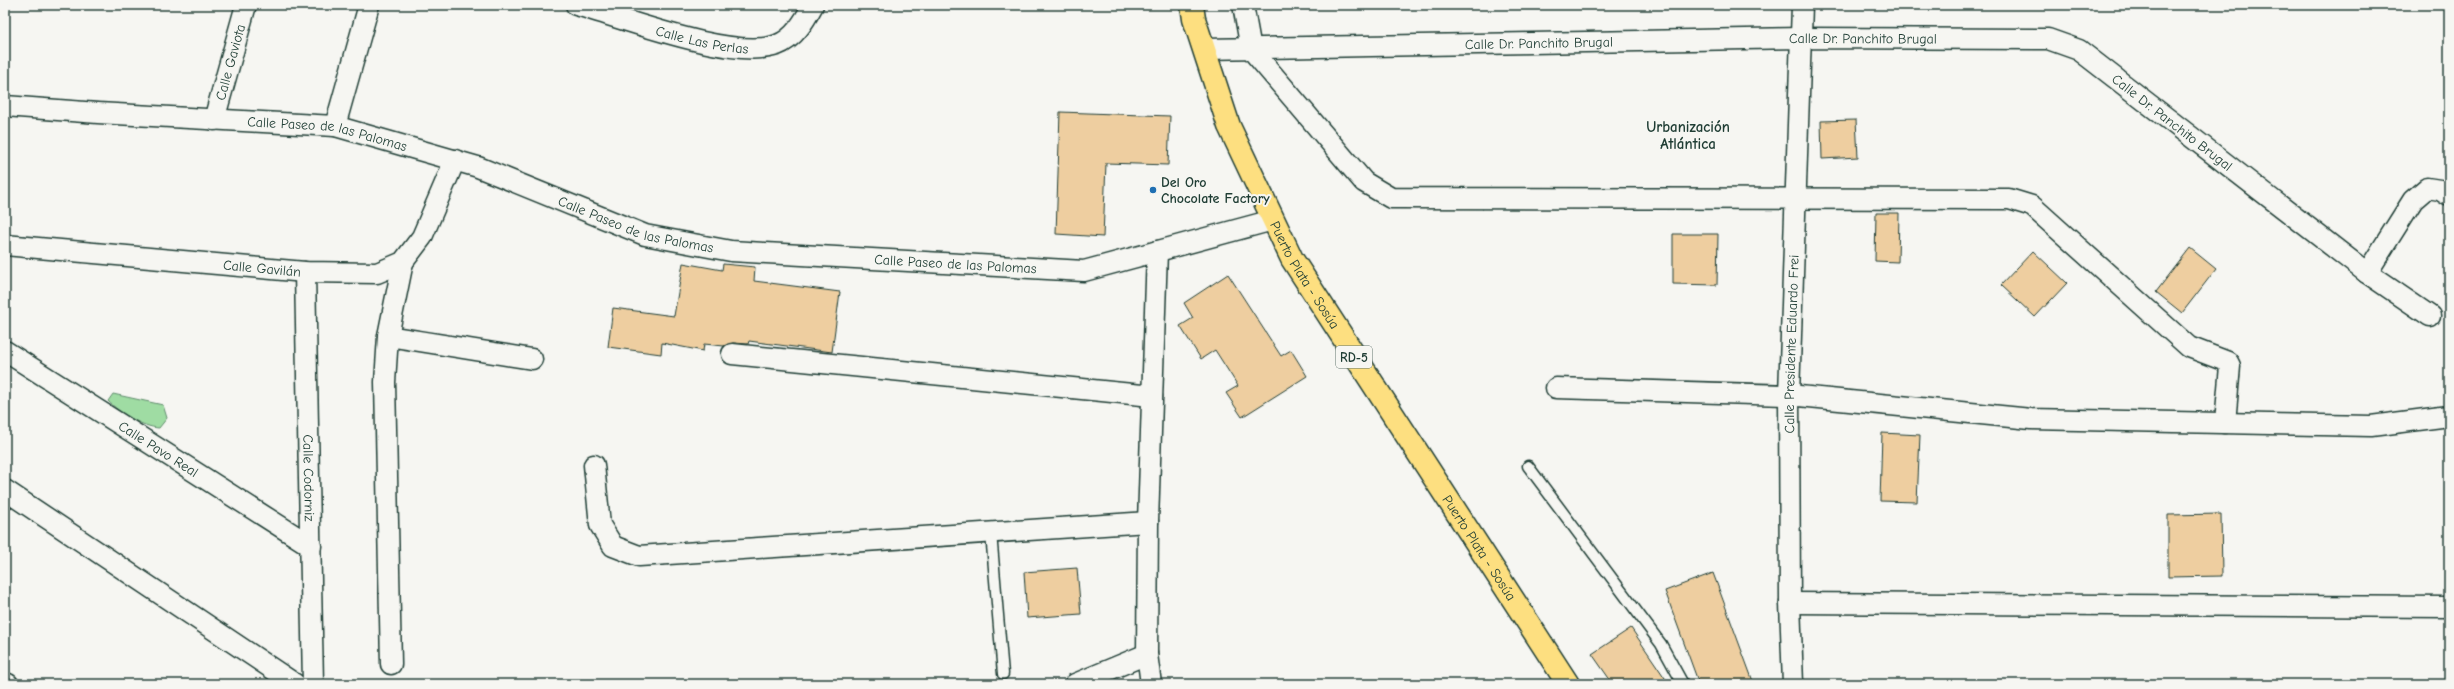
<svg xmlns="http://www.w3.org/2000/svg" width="2454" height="689" font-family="'Comic Neue',sans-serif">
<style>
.green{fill:#9fdca3;stroke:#5f8c6c}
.building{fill:#eecea0;stroke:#1f3d34}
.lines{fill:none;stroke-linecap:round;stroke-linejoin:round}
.service-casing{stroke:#1f3d34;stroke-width:13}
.minor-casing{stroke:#1f3d34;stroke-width:23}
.primary-casing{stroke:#1f3d34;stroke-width:25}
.service{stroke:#f6f6f2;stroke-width:10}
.minor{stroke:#f6f6f2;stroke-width:20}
.primary{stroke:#fddf80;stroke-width:22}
.poi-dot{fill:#1f6fb2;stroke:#f6f6f2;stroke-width:1.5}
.labels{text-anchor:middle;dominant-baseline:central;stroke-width:4;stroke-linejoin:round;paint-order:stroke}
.shield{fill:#f6f6f2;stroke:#60746d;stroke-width:1}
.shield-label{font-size:13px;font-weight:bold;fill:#1f3d34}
.street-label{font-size:14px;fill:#1f3d34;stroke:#f6f6f2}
.poi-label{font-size:14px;font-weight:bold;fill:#1f3d34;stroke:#f6f6f2;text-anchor:start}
.neighbourhood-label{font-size:15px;font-weight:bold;fill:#1f3d34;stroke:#f6f6f2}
</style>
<rect width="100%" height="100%" fill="#f6f6f2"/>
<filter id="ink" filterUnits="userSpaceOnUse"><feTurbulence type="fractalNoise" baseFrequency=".025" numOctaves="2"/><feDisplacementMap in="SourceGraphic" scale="8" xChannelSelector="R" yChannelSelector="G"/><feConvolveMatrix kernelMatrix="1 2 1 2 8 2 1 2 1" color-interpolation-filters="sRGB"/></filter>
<g filter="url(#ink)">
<!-- green -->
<path class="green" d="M 113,394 L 163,405 L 167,418 L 159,428 C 142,427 120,413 108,401 Z"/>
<!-- building -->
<g class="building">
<polygon points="1060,112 1170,116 1168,165 1106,163 1103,237 1056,234"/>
<polygon points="1856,120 1858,157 1822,159 1821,121"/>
<polygon points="1876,213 1899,213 1898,262 1875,261"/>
<polygon points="1673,234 1718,234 1717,285 1673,284"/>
<polygon points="2190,248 2216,269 2182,313 2156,292"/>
<polygon points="2033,251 2067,283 2035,317 2001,285"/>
<polygon points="683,263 722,270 723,264 755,267 754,281 840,292 832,352 749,341 748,344 733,343 724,346 704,344 703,351 662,343 661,354 608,347 613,308 674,316"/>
<polygon points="1228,274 1281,356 1291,350 1307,376 1242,417 1226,393 1238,386 1215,350 1201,359 1180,326 1193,318 1184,303"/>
<polygon points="1882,433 1920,435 1917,502 1880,501"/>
<polygon points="2221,514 2222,576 2168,577 2168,515"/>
<polygon points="1077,568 1081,614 1027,618 1024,572"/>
<polygon points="1713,573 1754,684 1699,684 1665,591"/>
<polygon points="1631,628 1669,684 1613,684 1592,654"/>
</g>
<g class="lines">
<defs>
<g id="service">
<polyline points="1528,466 1661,644 1683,684"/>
<polyline points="991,533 1003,674"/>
</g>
<g id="minor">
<path id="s1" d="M 576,5 C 622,18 734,61 777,45 C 794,39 805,20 813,5"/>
<polyline points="1243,5 1251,49 1364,182 1391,198 2009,199 2032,206 2189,347 2228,362 2230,366 2225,423"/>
<path id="s2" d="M 1204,49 L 1800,38 L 2048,39 L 2079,50 L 2367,273 L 2430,316"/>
<path id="s3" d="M 5,106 L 98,113 L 335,126 L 478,167 L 645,235 L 731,251 L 1084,271 L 1273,220"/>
<path id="s4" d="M 214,120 L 246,5"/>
<polyline points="335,126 369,5"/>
<path id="s5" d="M 5,245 L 305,272 L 377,273 L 403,262 L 422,237 L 455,160"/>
<polyline points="403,262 388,336 532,359"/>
<path id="s6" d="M 305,272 L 313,684"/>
<polyline points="2367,273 2413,200 2427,188 2440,190 2449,196"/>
<polyline points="388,336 385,382 391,664"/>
<path id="s7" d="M 5,351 L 311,546"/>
<polyline points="732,354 1152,396"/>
<polyline points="1556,388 1789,395 2031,419 2371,426 2449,416"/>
<polyline points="594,465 600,525 613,546 639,556 1148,522"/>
<polyline points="5,490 295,684"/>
<polyline points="1790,603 2449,607"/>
<polyline points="5,683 8,684"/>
<polyline points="1075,684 1147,654"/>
<polyline points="1151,684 1147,654 1148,522 1157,251"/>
<path id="s8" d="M 1793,684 L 1790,603 L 1789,395 L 1802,5"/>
</g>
<g id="primary">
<path id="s9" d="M 1192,5 L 1194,19 L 1229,126 L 1292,259 L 1568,684"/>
</g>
</defs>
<!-- service casing -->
<use href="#service" class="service-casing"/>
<!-- minor casing -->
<use href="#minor" class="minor-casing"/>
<!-- primary casing -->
<use href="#primary" class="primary-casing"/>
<!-- service -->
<use href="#service" class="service"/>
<!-- minor -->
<use href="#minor" class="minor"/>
<!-- primary -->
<use href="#primary" class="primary"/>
</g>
</g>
<!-- markers -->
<circle class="poi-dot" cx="1153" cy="190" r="4"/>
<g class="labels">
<!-- shield labels -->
<rect class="shield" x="1336" y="346" width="36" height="22" rx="3"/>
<g class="shield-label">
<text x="1354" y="357">RD-5</text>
</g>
<!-- street labels -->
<g class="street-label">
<text stroke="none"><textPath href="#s1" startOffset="131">Calle Las Perlas</textPath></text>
<text stroke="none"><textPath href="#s2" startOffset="659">Calle Dr. Panchito Brugal</textPath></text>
<text stroke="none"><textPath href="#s2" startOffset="335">Calle Dr. Panchito Brugal</textPath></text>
<text stroke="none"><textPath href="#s4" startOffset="60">Calle Gaviota</textPath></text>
<text stroke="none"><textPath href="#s2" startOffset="995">Calle Dr. Panchito Brugal</textPath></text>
<text stroke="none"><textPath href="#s3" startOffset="324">Calle Paseo de las Palomas</textPath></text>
<text stroke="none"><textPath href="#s3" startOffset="648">Calle Paseo de las Palomas</textPath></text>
<text stroke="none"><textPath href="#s3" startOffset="972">Calle Paseo de las Palomas</textPath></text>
<text stroke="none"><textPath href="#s5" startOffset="258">Calle Gavilán</textPath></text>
<text stroke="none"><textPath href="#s9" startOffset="294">Puerto Plata - Sosúa</textPath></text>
<text stroke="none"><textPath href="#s8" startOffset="340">Calle Presidente Eduardo Frei</textPath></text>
<text stroke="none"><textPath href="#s7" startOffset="182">Calle Pavo Real</textPath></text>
<text stroke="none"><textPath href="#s6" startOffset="206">Calle Codorniz</textPath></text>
<text stroke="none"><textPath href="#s9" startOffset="618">Puerto Plata - Sosúa</textPath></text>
</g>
<!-- poi labels -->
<g class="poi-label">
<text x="1161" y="182">Del Oro<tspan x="1161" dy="16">Chocolate Factory</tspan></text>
</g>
<!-- neighbourhood labels -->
<g class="neighbourhood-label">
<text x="1688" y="127">Urbanización<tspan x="1688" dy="17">Atlántica</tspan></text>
</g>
</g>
<!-- margin -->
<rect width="2454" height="689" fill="none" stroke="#f6f6f2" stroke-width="20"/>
<rect x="10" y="10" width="2434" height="669" fill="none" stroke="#1f3d34" stroke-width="1.5" filter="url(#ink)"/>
</svg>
